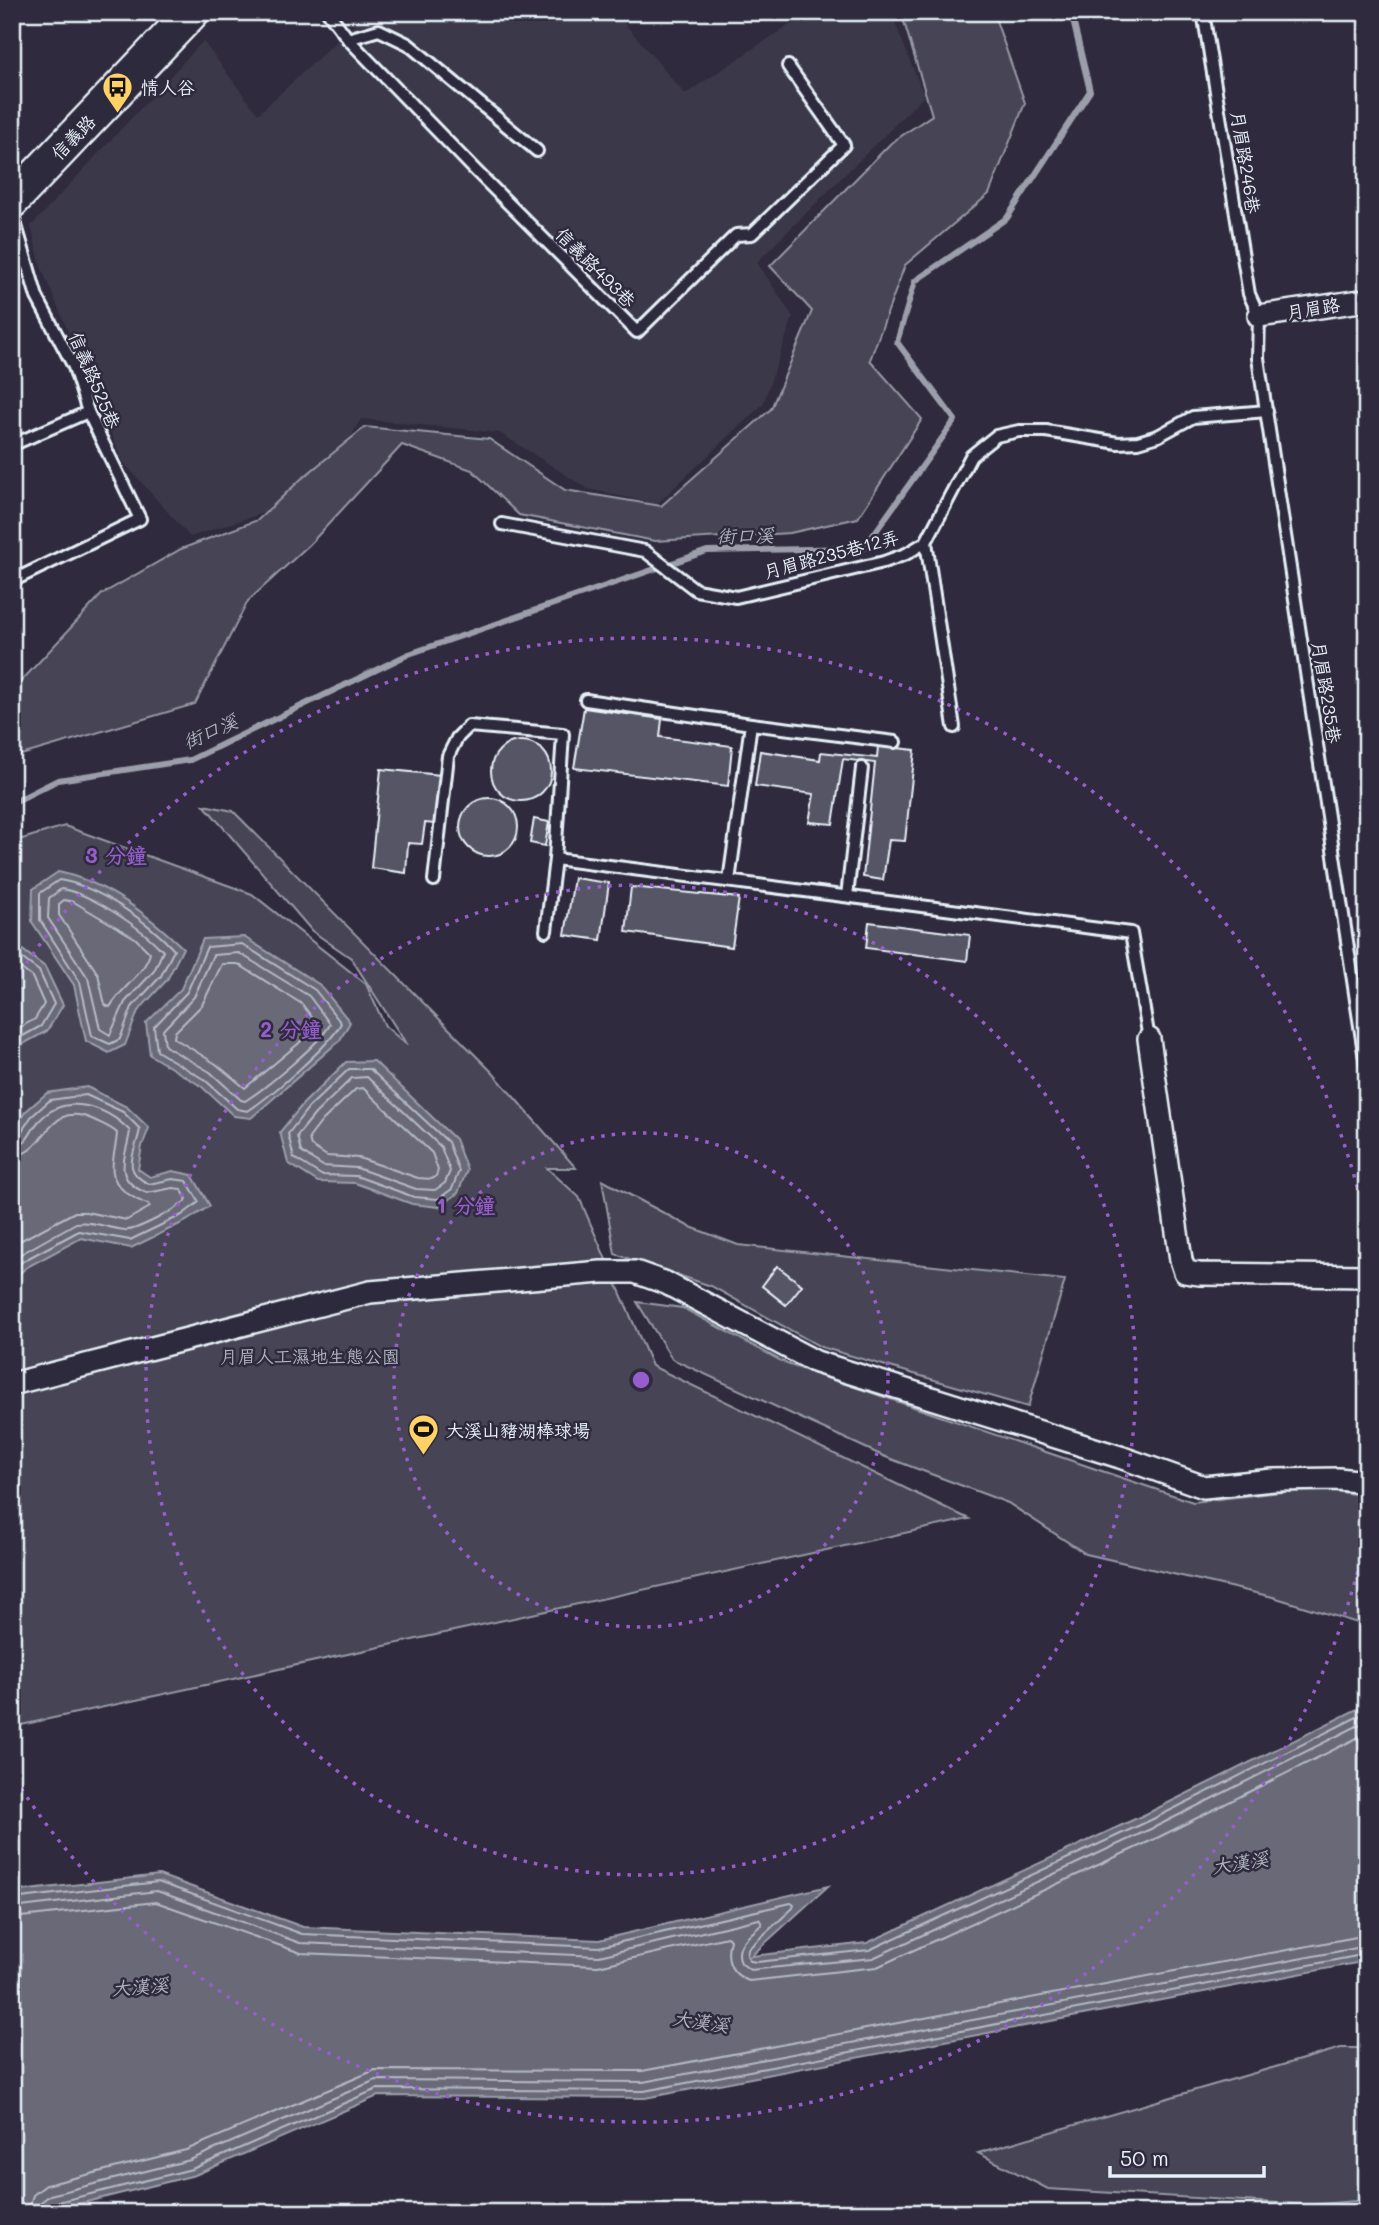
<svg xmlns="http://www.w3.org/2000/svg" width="1379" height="2225" font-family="Mali,'LXGW WenKai TC',sans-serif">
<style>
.built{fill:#3b3749}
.green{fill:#464455;stroke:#979aa6;stroke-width:2}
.water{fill:#696978;stroke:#9c9fab;stroke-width:2}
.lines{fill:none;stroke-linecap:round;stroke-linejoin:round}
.shore{stroke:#b5bbc5;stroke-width:2}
.stream{stroke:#9c9fab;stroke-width:6}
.building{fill:#575565;stroke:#e8f1f8;stroke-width:2}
.lane-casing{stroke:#e8f1f8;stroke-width:16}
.street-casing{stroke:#e8f1f8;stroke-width:26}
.primary-casing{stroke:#e8f1f8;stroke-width:38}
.lane{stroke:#2f2a3d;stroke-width:10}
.street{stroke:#2f2a3d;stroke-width:21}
.primary{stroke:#2f2a3d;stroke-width:33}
.ring{fill:none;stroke:#965dcd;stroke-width:3.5;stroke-dasharray:3.5 7}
.labels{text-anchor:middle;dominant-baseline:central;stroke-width:5;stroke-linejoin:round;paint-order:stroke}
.poi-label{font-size:18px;fill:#e8f1f8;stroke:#2f2a3d;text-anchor:start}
.street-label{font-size:18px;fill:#e8f1f8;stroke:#2f2a3d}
.park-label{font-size:18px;fill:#afb4bf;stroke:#2f2a3d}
.water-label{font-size:19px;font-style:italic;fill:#afb4be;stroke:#2f2a3d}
.centre{fill:#965dcd;stroke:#2f2a3d;stroke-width:3.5}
.ring-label{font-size:21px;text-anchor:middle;font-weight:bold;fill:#965dcd;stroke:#2f2a3d;stroke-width:5;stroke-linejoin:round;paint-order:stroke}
</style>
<rect width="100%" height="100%" fill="#2f2a3d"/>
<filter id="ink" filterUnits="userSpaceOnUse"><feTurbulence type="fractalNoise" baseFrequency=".0143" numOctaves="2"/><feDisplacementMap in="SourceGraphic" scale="14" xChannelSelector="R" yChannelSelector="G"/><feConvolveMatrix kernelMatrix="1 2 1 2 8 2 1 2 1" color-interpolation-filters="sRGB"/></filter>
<g filter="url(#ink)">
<!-- built -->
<polygon class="built" points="368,12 615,12 685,94 787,26 818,12 891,12 924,96 757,262 793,317 763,404 657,504 588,489 500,433 361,419 318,495 190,537 123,462 41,267 31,226 203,41 258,114"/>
<!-- green -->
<g class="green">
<polygon points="901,12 993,12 1025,103 989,194 905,265 870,360 922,419 858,518 790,533 655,541 519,515 472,470 402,445 310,544 248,601 195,704 18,756 12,691 102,594 181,549 258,520 300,480 365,427 489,439 565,490 661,506 771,409 812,311 770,266 891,143 932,115"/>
<polygon points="204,805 233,811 492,1072 576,1168 547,1168 579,1197 652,1366 969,1519 12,1727 12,842 65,826 252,894 366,984 385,1026 407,1045 351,958 312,931"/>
<polygon points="602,1180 688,1226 738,1245 1065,1280 1028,1407 821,1347 711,1286 615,1254"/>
<polygon points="637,1302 683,1308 787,1364 1193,1502 1316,1488 1367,1496 1367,1626 1273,1597 1086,1554 1008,1503 883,1456 672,1359"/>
<polygon points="1341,2048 1367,2048 1367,2200 1309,2205 1048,2189 978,2153"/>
</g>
<!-- water -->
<g class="water">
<path d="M 58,872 C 107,882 148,915 183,948 L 167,980 L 138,1011 L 125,1045 L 109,1053 L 86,1041 L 74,985 L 32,922 L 33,889 Z"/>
<polygon points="244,937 320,985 350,1022 340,1040 251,1118 234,1116 201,1086 150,1055 146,1023 181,989 203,939"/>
<polygon points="12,942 45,967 63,1005 47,1031 12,1050"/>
<polygon points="374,1061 455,1139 467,1170 458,1193 439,1207 412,1204 355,1183 318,1182 288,1163 280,1132 303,1104 346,1062"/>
<polygon points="87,1087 127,1107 149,1128 142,1146 138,1169 150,1177 173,1171 192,1175 210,1206 186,1221 131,1248 81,1238 27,1267 12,1280 12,1135 25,1112 47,1093"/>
<polygon points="1367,1704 1367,1961 645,2098 378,2096 195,2175 42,2213 12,2213 12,1892 159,1875 303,1927 599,1940 828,1886 751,1956 867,1943 1148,1813"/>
</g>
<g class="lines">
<!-- shore -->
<g class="shore">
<path d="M 59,880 C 96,885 149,922 174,950 L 161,976 L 132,1007 L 120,1039 L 110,1044 L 92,1036 L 80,982 L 40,920 L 40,893 Z"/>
<path d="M 61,889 C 91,893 143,929 163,951 L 154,971 L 125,1002 L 110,1035 L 100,1029 L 88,978 L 48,918 L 49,898 Z"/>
<path d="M 64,900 L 74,902 L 135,938 L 150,953 C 145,973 121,988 110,1007 L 105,1005 L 98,974 L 59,915 L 59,904 Z"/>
<path d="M 242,944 L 315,990 L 341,1023 C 332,1044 269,1097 248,1111 L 237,1109 L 205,1080 L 157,1051 L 154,1027 L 187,992 L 207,947 Z"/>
<polyline points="12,951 39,971 54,1004 41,1026 12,1042"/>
<path d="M 239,953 L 309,996 L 330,1024 C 323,1041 263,1090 245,1101 L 241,1100 L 210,1072 L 165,1046 L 163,1030 L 194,997 L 213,955 Z"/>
<polyline points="12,962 32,977 44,1004 35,1019 12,1032"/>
<polygon points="222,964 238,964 302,1004 317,1024 298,1044 245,1088 216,1064 174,1038 175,1032 202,1005"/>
<polygon points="370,1069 448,1142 459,1171 452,1189 438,1199 414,1197 356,1176 321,1175 294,1158 288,1134 308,1108 349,1069"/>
<polygon points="367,1077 441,1147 450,1171 445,1183 435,1190 416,1189 357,1168 323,1166 301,1152 297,1136 315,1114 352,1078"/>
<polygon points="363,1088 432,1153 438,1170 436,1176 432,1179 418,1178 359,1158 327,1156 311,1146 309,1138 322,1121 356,1089"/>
<path d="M 12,1137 L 20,1134 L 31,1117 L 50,1100 L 86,1095 L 123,1112 L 140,1129 C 136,1153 119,1170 149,1184 L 173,1179 L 187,1181 L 199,1202 L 182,1215 L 130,1240 L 79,1231 L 23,1261 L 12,1271"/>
<path d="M 12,1146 C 29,1145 29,1132 39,1121 C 65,1092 106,1106 130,1131 C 126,1159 111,1179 147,1193 L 173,1188 L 181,1189 L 187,1199 C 181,1207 135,1232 125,1230 C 109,1229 92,1220 76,1223 L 12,1259"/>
<path d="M 12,1156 C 48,1155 46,1097 94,1120 C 102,1124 111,1127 117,1133 C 116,1154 104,1175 124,1191 C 132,1197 139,1202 148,1204 L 150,1207 L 127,1220 L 86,1212 L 75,1212 L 12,1245"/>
<polyline points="12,1899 158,1882 302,1934 599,1947 791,1903 794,1905 793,1908 748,1949 747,1955 750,1961 757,1962 869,1950 1151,1820 1367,1712"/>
<path d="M 12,1908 L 157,1891 L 300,1943 L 599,1956 L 759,1919 L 762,1924 C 750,1936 733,1944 741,1963 L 750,1970 L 873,1958 L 1155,1827 L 1367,1721"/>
<path d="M 12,1918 L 156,1902 L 301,1953 L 598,1966 L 727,1937 L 730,1940 C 725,1959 730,1974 749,1981 L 877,1967 L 1159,1837 L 1367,1733"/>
<polyline points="28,2213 33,2195 46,2185 186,2150 375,2070 642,2071 1367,1935"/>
<polyline points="39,2213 41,2202 50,2195 190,2160 376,2080 643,2082 1367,1946"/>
<polyline points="48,2213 49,2207 54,2203 192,2169 377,2089 644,2091 1367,1954"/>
</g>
<!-- stream -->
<polyline class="stream" points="12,803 58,780 190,760 409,654 707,551 864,548 955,420 897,342 915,281 1007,218 1090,91 1071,12"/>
</g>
<!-- building -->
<g class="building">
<polygon points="584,708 662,719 660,737 732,746 728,786 574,768"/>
<circle cx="521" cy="771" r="30"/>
<polygon points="878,746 915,750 905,841 889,840 883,880 863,877 875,763 843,759 833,824 809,822 814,794 755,786 760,751 820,760 821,752 877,758"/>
<polygon points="381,769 440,775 435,824 425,823 422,844 408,843 406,873 371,868"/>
<circle cx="489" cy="827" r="29"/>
<polygon points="534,819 549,822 545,846 530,843"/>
<polygon points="574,878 609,883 601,940 565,935"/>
<polygon points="631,887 739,898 732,947 626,932"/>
<polygon points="869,922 970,935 967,961 866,948"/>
<polygon points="777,1266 802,1285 786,1305 762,1286"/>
</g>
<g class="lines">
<defs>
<g id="lane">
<polyline points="328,12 348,39 474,169 637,332 736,235 752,234 844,145 788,66"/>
<polyline points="1203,12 1249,294 1259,316 1258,358 1367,1072"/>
<polyline points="348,39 379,30 408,44 537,151"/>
<polyline points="12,212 37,297 74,367 88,412 140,519 12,581"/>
<polyline points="12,445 88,412"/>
<polyline points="502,524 645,551 696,590 736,597 884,562 906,554 926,542 971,456 996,436 1019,431 1046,431 1118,443 1138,442 1158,436 1193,417 1267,411"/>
<polyline points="926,542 954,727"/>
<polyline points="586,700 751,724 729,881"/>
<polyline points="751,724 895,742"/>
<polyline points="434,880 448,756 457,738 469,726 563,734 555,859"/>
<polyline points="847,896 862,768"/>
<polyline points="546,931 555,859 1131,933 1149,1039"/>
</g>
<g id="street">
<polyline points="1259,316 1367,300"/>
<polyline points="1149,1039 1181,1260 1185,1272 1199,1274 1367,1276"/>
<polyline points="12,1384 370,1292 601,1272 635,1272 666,1283 816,1362 1120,1457 1204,1487 1273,1480 1338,1479 1367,1482"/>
</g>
<polyline id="primary" points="12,201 192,12"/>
</defs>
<!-- lane casing -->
<use href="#lane" class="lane-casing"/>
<!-- street casing -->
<use href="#street" class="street-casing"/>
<!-- primary casing -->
<use href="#primary" class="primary-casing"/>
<!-- lane -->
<use href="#lane" class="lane"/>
<!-- street -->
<use href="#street" class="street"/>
<!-- primary -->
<use href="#primary" class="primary"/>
</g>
</g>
<!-- distance rings -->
<g class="ring">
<circle cx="641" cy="1380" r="247"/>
<circle cx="641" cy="1380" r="495"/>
<path d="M1365 1541A742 742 0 0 1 15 1779M15 981A742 742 0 0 1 1365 1219"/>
</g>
<!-- icons -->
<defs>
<symbol id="bus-pin" viewBox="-11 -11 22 30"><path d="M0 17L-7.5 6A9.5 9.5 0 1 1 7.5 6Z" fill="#ffd166" stroke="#2f2a3d"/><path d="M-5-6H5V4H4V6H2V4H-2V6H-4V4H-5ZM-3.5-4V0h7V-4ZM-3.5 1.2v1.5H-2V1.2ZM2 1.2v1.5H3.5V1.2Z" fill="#111"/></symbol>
<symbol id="stadium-pin" viewBox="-11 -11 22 30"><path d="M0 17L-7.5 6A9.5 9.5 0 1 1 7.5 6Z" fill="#ffd166" stroke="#2f2a3d"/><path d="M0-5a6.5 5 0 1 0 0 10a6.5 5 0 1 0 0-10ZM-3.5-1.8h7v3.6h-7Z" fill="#111"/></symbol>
</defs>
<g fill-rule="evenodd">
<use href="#bus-pin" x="100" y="70" width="35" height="47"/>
<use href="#stadium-pin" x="406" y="1412" width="35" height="47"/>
</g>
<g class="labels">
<!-- poi labels -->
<g class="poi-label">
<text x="141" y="87">情人谷</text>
<text x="446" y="1430">大溪山豬湖棒球場</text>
</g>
<!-- street labels -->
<g class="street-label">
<text transform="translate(73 137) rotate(-46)">信義路</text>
<text transform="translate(1246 162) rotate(81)">月眉路246巷</text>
<text transform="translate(596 267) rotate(45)">信義路493巷</text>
<text transform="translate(1313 308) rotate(-9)">月眉路</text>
<text transform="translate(95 380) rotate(67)">信義路525巷</text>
<text transform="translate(831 554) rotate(-15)">月眉路235巷12弄</text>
<text transform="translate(1327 692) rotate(81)">月眉路235巷</text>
</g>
<!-- park labels -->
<g class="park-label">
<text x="310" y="1356">月眉人工濕地生態公園</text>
</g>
<!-- water labels -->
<g class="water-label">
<text transform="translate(745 535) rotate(-1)">街口溪</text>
<text transform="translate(210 731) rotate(-24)">街口溪</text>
<text transform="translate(1240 1862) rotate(-9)">大漢溪</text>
<text transform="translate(140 1986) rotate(-4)">大漢溪</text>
<text transform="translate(701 2021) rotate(8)">大漢溪</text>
</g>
</g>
<circle cx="641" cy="1380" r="10" class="centre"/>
<g class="ring-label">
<text x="116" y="863">3 分鐘</text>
<text x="291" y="1037">2 分鐘</text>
<text x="466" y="1213">1 分鐘</text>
</g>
<!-- margin -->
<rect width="1379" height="2225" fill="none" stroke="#2f2a3d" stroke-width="42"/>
<rect x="21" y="21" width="1337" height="2183" fill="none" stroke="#e8f1f8" stroke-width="2.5" filter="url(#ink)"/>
<!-- scale -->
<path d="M1110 2166v10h154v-10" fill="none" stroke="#e8f1f8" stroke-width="3.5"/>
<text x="1120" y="2166" font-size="21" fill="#e8f1f8" stroke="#2f2a3d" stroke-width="5" paint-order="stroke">50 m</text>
</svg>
